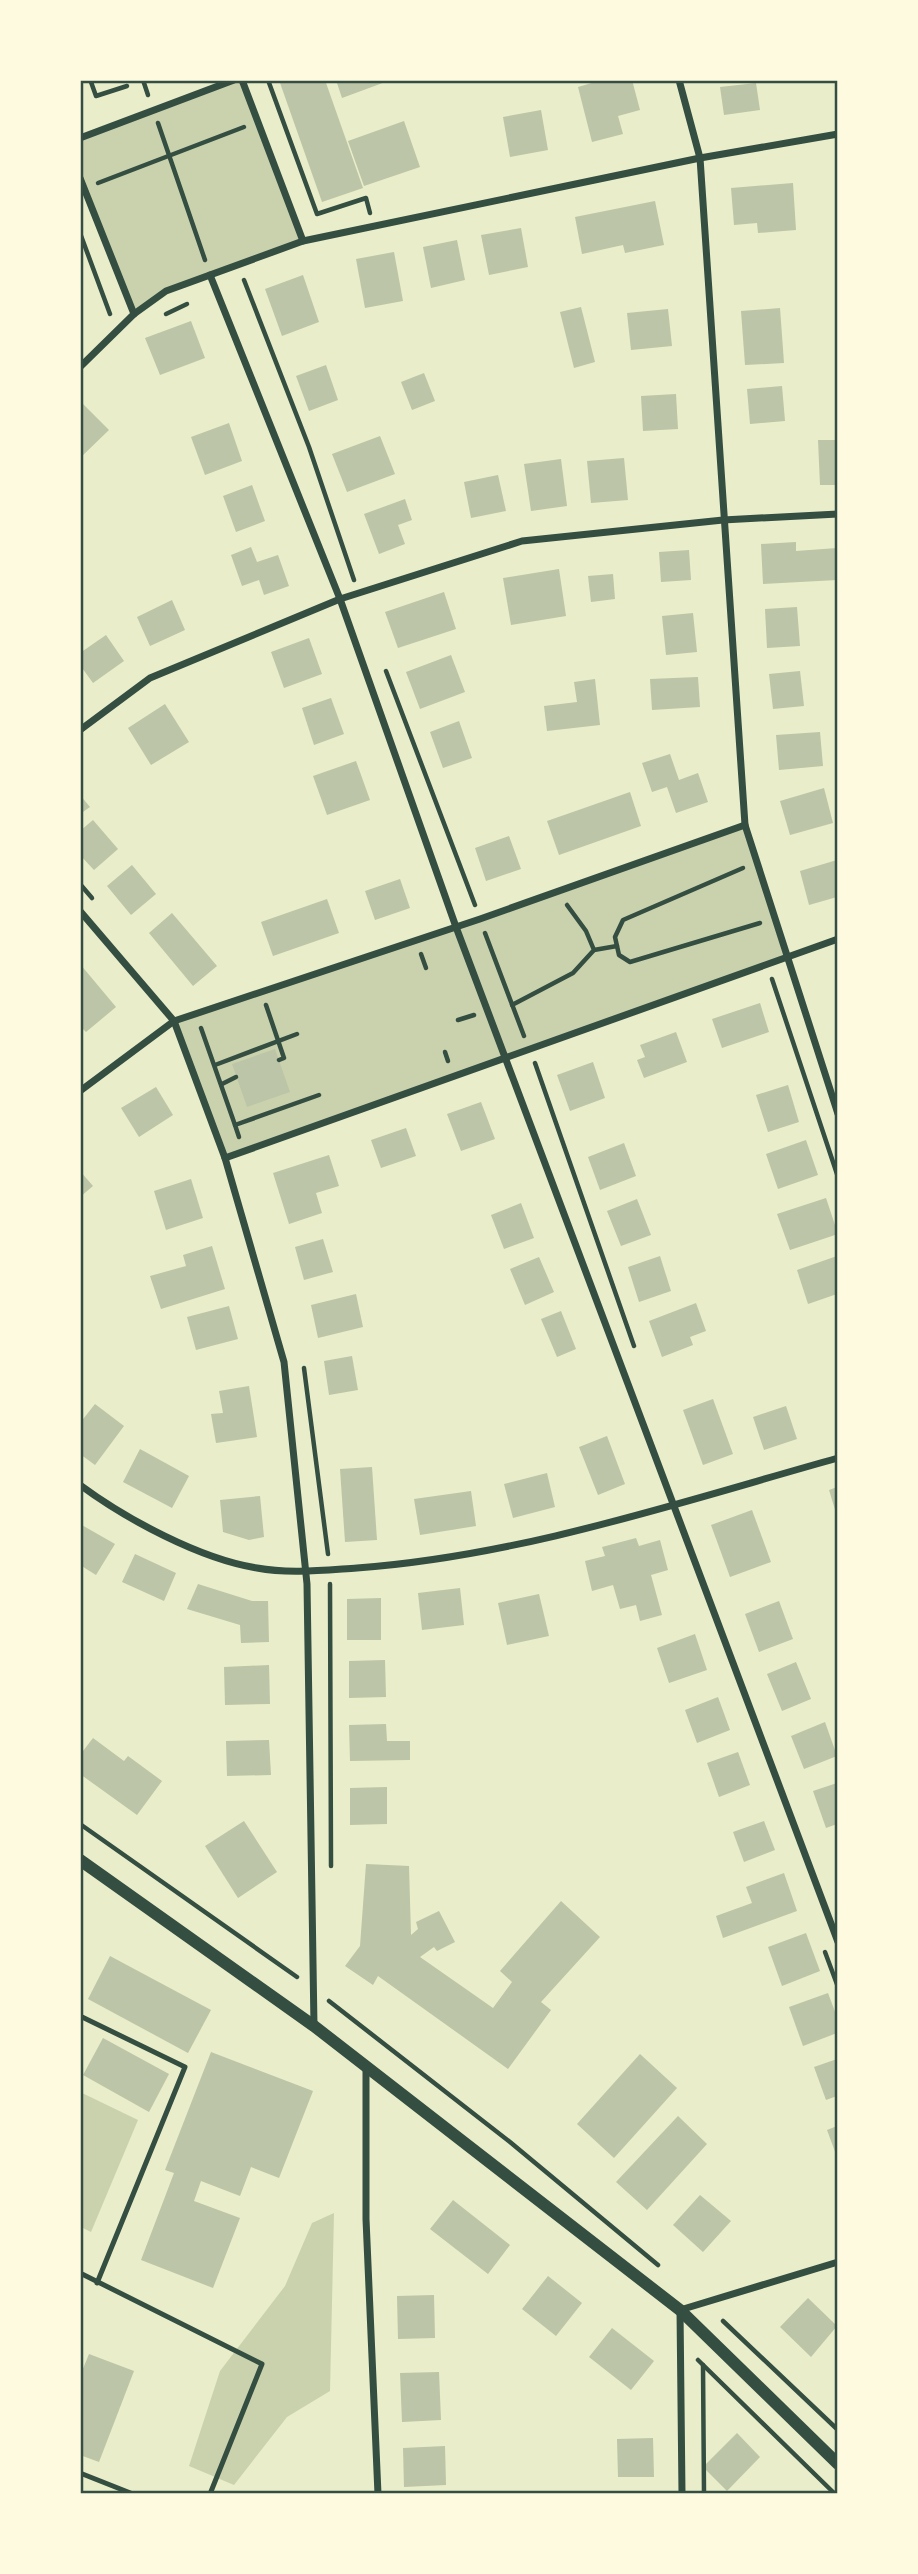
<svg xmlns="http://www.w3.org/2000/svg" width="918" height="2574" font-family="'Source Sans 3',sans-serif">
<style>
.green{fill:#cad2ad}
.building{fill:#bcc5a7}
.lines{fill:none;stroke-linecap:round;stroke-linejoin:round}
.path{stroke:#344e41;stroke-width:4.5}
.service{stroke:#344e41;stroke-width:5}
.minor{stroke:#344e41;stroke-width:7}
.tertiary{stroke:#344e41;stroke-width:12}
.neatline{fill:none;stroke:#344e41;stroke-width:2.5}
</style>
<rect width="100%" height="100%" fill="#e9edc9"/>
<!-- green -->
<g class="green">
<polygon points="234,81 242,81 303,241 166,291 134,314 81,178 81,138"/>
<polygon points="745,825 785,957 225,1158 174,1021"/>
<polygon points="80,2092 138,2120 91,2232 81,2227"/>
<polygon points="334,2213 330,2391 287,2417 234,2485 189,2466 220,2371 285,2286 312,2223"/>
</g>
<!-- building -->
<g class="building">
<polygon points="279,80 325,80 363,188 322,202"/>
<polygon points="336,80 388,80 388,81 342,98"/>
<polygon points="602,80 632,80 640,110 618,116 623,134 592,142 578,87"/>
<polygon points="756,83 760,110 724,115 720,87"/>
<polygon points="541,110 548,150 510,157 503,117"/>
<polygon points="404,121 420,167 364,186 348,141"/>
<polygon points="793,183 796,230 758,233 757,223 734,225 731,188"/>
<polygon points="655,201 664,245 625,253 623,245 582,254 575,217"/>
<polygon points="521,228 528,267 489,275 481,235"/>
<polygon points="457,240 465,280 431,288 423,247"/>
<polygon points="394,252 403,301 365,308 356,259"/>
<polygon points="303,275 319,322 282,336 265,289"/>
<polygon points="581,307 595,362 574,368 560,312"/>
<polygon points="780,308 784,363 745,365 741,311"/>
<polygon points="668,309 672,346 631,350 627,313"/>
<polygon points="191,321 205,358 160,375 145,338"/>
<polygon points="326,365 338,400 309,411 296,376"/>
<polygon points="424,373 435,401 412,410 401,382"/>
<polygon points="782,386 785,421 750,424 747,389"/>
<polygon points="676,394 678,429 643,431 641,396"/>
<polygon points="82,403 109,430 80,458 80,405"/>
<polygon points="229,423 242,461 205,475 191,437"/>
<polygon points="380,436 395,474 347,492 332,454"/>
<polygon points="818,440 837,440 837,485 820,485"/>
<polygon points="624,458 628,500 591,503 587,461"/>
<polygon points="561,459 567,506 531,511 524,464"/>
<polygon points="498,475 506,511 471,518 464,482"/>
<polygon points="252,485 265,521 236,532 223,496"/>
<polygon points="405,499 412,520 398,525 405,544 379,554 364,514"/>
<polygon points="796,542 796,551 837,548 837,580 763,584 761,544"/>
<polygon points="251,547 257,562 278,555 289,586 264,595 259,580 242,586 231,555"/>
<polygon points="689,550 691,580 661,582 659,552"/>
<polygon points="559,569 566,616 511,625 503,578"/>
<polygon points="613,574 615,599 591,602 588,576"/>
<polygon points="444,592 456,629 398,648 385,612"/>
<polygon points="172,600 185,630 150,646 137,617"/>
<polygon points="797,607 800,646 767,648 765,609"/>
<polygon points="693,613 697,652 666,655 662,616"/>
<polygon points="106,635 124,661 93,683 80,665 80,653"/>
<polygon points="309,638 322,674 284,688 271,652"/>
<polygon points="451,655 465,692 420,709 406,672"/>
<polygon points="800,671 804,706 773,709 769,674"/>
<polygon points="698,677 700,707 652,710 650,679"/>
<polygon points="595,679 600,725 547,731 544,706 577,702 574,682"/>
<polygon points="331,698 344,734 314,745 302,708"/>
<polygon points="165,704 189,742 151,765 128,728"/>
<polygon points="459,721 472,758 443,768 430,732"/>
<polygon points="820,732 823,766 779,770 776,735"/>
<polygon points="670,754 679,780 698,773 708,802 676,813 667,787 652,792 642,763"/>
<polygon points="356,761 370,800 327,815 313,776"/>
<polygon points="824,788 833,823 790,835 780,801"/>
<polygon points="630,792 641,826 559,855 547,821"/>
<polygon points="80,795 90,807 80,814"/>
<polygon points="93,820 118,849 94,870 80,855 80,831"/>
<polygon points="509,836 521,869 486,881 475,848"/>
<polygon points="837,860 837,897 809,905 800,871"/>
<polygon points="132,865 156,894 131,915 107,886"/>
<polygon points="400,879 410,908 375,920 365,891"/>
<polygon points="327,899 339,933 273,956 261,922"/>
<polygon points="172,913 217,966 193,986 149,933"/>
<polygon points="80,964 116,1007 86,1032 80,1026"/>
<polygon points="760,1003 769,1032 722,1048 712,1019"/>
<polygon points="676,1032 687,1062 644,1078 637,1060 645,1057 640,1045"/>
<polygon points="275,1049 290,1092 247,1107 232,1064"/>
<polygon points="593,1062 605,1098 570,1111 557,1075"/>
<polygon points="788,1085 799,1122 768,1132 756,1095"/>
<polygon points="156,1087 173,1115 139,1137 121,1108"/>
<polygon points="481,1102 495,1139 461,1151 447,1114"/>
<polygon points="406,1128 416,1156 381,1168 371,1140"/>
<polygon points="806,1140 818,1175 778,1189 766,1154"/>
<polygon points="624,1143 636,1176 600,1190 588,1157"/>
<polygon points="329,1155 339,1186 316,1193 322,1213 289,1224 273,1173"/>
<polygon points="80,1171 93,1186 80,1197"/>
<polygon points="191,1179 203,1218 166,1230 154,1191"/>
<polygon points="826,1198 838,1234 790,1250 777,1214"/>
<polygon points="637,1199 651,1235 621,1246 607,1211"/>
<polygon points="521,1203 534,1238 504,1249 491,1215"/>
<polygon points="323,1239 333,1272 304,1280 295,1247"/>
<polygon points="212,1246 225,1289 161,1309 150,1276 186,1266 183,1255"/>
<polygon points="660,1256 671,1291 639,1302 628,1267"/>
<polygon points="837,1256 837,1294 808,1304 797,1270"/>
<polygon points="539,1257 554,1292 525,1305 510,1269"/>
<polygon points="356,1294 363,1327 318,1338 311,1305"/>
<polygon points="696,1303 706,1331 690,1337 693,1345 662,1357 649,1321"/>
<polygon points="229,1306 238,1339 196,1350 187,1317"/>
<polygon points="561,1311 576,1349 557,1357 541,1319"/>
<polygon points="352,1356 358,1390 329,1395 324,1361"/>
<polygon points="249,1386 257,1437 216,1443 211,1414 223,1413 219,1391"/>
<polygon points="713,1399 733,1454 703,1465 683,1410"/>
<polygon points="95,1404 124,1426 95,1465 80,1454 80,1423"/>
<polygon points="786,1406 797,1439 764,1450 753,1417"/>
<polygon points="607,1436 625,1484 598,1495 579,1447"/>
<polygon points="140,1449 189,1476 172,1508 123,1482"/>
<polygon points="372,1467 377,1540 345,1542 340,1469"/>
<polygon points="547,1473 555,1507 513,1518 504,1484"/>
<polygon points="837,1487 837,1516 829,1490"/>
<polygon points="471,1491 476,1526 420,1535 414,1499"/>
<polygon points="260,1496 264,1537 249,1540 223,1532 220,1500"/>
<polygon points="752,1510 771,1562 730,1577 711,1525"/>
<polygon points="80,1524 115,1544 96,1575 80,1565"/>
<polygon points="636,1538 639,1546 660,1540 668,1570 651,1575 662,1615 640,1621 636,1605 620,1609 613,1585 592,1591 585,1561 605,1556 602,1547"/>
<polygon points="135,1554 176,1573 164,1601 122,1582"/>
<polygon points="198,1584 252,1601 268,1601 269,1642 241,1643 240,1625 187,1609"/>
<polygon points="460,1588 464,1625 422,1630 418,1593"/>
<polygon points="539,1594 549,1636 507,1645 498,1603"/>
<polygon points="381,1598 381,1640 347,1640 347,1599"/>
<polygon points="779,1601 793,1639 759,1652 745,1614"/>
<polygon points="695,1634 707,1670 669,1683 657,1648"/>
<polygon points="385,1660 386,1697 349,1698 349,1661"/>
<polygon points="796,1662 811,1699 782,1711 767,1674"/>
<polygon points="269,1665 270,1704 225,1705 224,1667"/>
<polygon points="718,1697 730,1730 697,1743 685,1710"/>
<polygon points="825,1722 837,1756 804,1769 791,1736"/>
<polygon points="386,1724 387,1741 410,1741 410,1760 350,1761 349,1725"/>
<polygon points="93,1738 124,1761 128,1756 162,1781 137,1815 80,1774 80,1755"/>
<polygon points="269,1740 271,1775 227,1776 226,1741"/>
<polygon points="738,1752 750,1785 719,1797 707,1763"/>
<polygon points="837,1783 837,1824 826,1828 813,1791"/>
<polygon points="387,1787 387,1824 350,1825 350,1788"/>
<polygon points="244,1821 277,1872 238,1898 205,1846"/>
<polygon points="764,1821 775,1850 744,1862 733,1832"/>
<polygon points="366,1864 409,1866 411,1935 418,1929 416,1922 439,1911 455,1942 437,1951 434,1947 420,1957 493,2008 512,1982 500,1971 561,1901 600,1937 541,2002 551,2010 508,2069 378,1976 373,1985 345,1966 360,1946"/>
<polygon points="784,1873 797,1911 723,1938 716,1916 752,1903 746,1887"/>
<polygon points="806,1933 820,1971 782,1986 768,1947"/>
<polygon points="110,1956 211,2010 188,2053 88,1999"/>
<polygon points="828,1993 837,2017 837,2033 803,2046 789,2007"/>
<polygon points="103,2038 169,2074 149,2112 83,2075"/>
<polygon points="211,2052 313,2091 279,2178 251,2167 240,2196 201,2181 194,2201 240,2218 213,2288 141,2260 174,2173 165,2170"/>
<polygon points="640,2054 677,2088 614,2158 577,2124"/>
<polygon points="837,2059 837,2096 826,2100 814,2067"/>
<polygon points="678,2116 707,2144 647,2210 616,2182"/>
<polygon points="837,2126 837,2157 827,2130"/>
<polygon points="700,2195 731,2221 703,2252 673,2225"/>
<polygon points="453,2200 510,2245 488,2274 430,2229"/>
<polygon points="548,2276 582,2303 556,2336 522,2309"/>
<polygon points="434,2295 435,2338 398,2339 397,2296"/>
<polygon points="808,2298 837,2326 811,2357 780,2327"/>
<polygon points="612,2328 654,2361 631,2390 589,2357"/>
<polygon points="89,2354 134,2371 99,2462 80,2455 80,2376"/>
<polygon points="439,2372 441,2420 402,2422 400,2373"/>
<polygon points="737,2433 760,2457 727,2491 703,2467"/>
<polygon points="653,2438 654,2477 618,2477 617,2439"/>
<polygon points="445,2446 446,2485 404,2487 403,2448"/>
</g>
<g class="lines">
<!-- path -->
<g class="path">
<polyline points="96,80 91,82 96,96 127,86"/>
<polyline points="143,80 148,95"/>
<polyline points="268,80 317,214 366,198 370,213"/>
<polyline points="158,123 205,260"/>
<polyline points="98,183 244,127"/>
<polyline points="80,233 110,314"/>
<polyline points="244,280 309,447 354,580"/>
<polyline points="166,314 187,304"/>
<polyline points="386,671 475,905"/>
<polyline points="743,868 623,920 615,937 619,955 630,962 760,923"/>
<polyline points="80,884 92,898"/>
<polyline points="485,933 524,1036"/>
<polyline points="594,950 617,946"/>
<polyline points="421,954 426,968"/>
<polyline points="772,979 838,1177"/>
<polyline points="266,1005 284,1058 279,1060"/>
<polyline points="512,1005 573,973 594,950 586,931 567,905"/>
<polyline points="458,1020 474,1015"/>
<polyline points="201,1028 235,1125 319,1095"/>
<polyline points="445,1052 448,1061"/>
<polyline points="535,1063 634,1346"/>
<polyline points="215,1065 297,1034"/>
<polyline points="222,1084 236,1077"/>
<polyline points="235,1125 239,1137"/>
<polyline points="304,1368 328,1554"/>
<polyline points="330,1584 331,1866"/>
<polyline points="80,1824 297,1977"/>
<polyline points="825,1952 838,1987"/>
<polyline points="329,2001 510,2142 658,2265"/>
<polyline points="723,2321 838,2430"/>
<polyline points="698,2360 835,2494"/>
<polyline points="703,2365 704,2494"/>
</g>
<!-- service -->
<g class="service">
<polyline points="80,2016 185,2067 97,2283"/>
<polyline points="80,2273 262,2364 210,2494"/>
<polyline points="80,2473 133,2494"/>
</g>
<!-- minor -->
<g class="minor">
<polyline points="242,80 303,241"/>
<polyline points="679,80 700,158 745,825 838,1114"/>
<polyline points="80,138 234,80"/>
<polyline points="80,178 134,314"/>
<polyline points="210,275 340,599 456,927 838,1942"/>
<polyline points="80,367 134,314 166,291 303,241 700,158 838,134"/>
<polyline points="80,730 150,678 340,599 522,541 723,520 838,514"/>
<polyline points="80,911 174,1021 225,1158 284,1362 307,1584 314,2026"/>
<polyline points="80,1091 174,1021 480,919 745,825"/>
<polyline points="225,1158 838,939"/>
<path d="M 80,1485 C 126,1519 200,1559 257,1568 C 289,1574 325,1570 357,1568 C 521,1556 680,1502 838,1458"/>
<polyline points="366,2067 366,2219 378,2494"/>
<polyline points="682,2494 680,2310 838,2262"/>
</g>
<!-- tertiary -->
<polyline class="tertiary" points="80,1860 314,2026 680,2310 838,2464"/>
</g>
<!-- border -->
<rect width="918" height="2574" fill="none" stroke="#fefae0" stroke-width="164"/>
<rect x="82" y="82" width="754" height="2410" class="neatline"/>
</svg>
